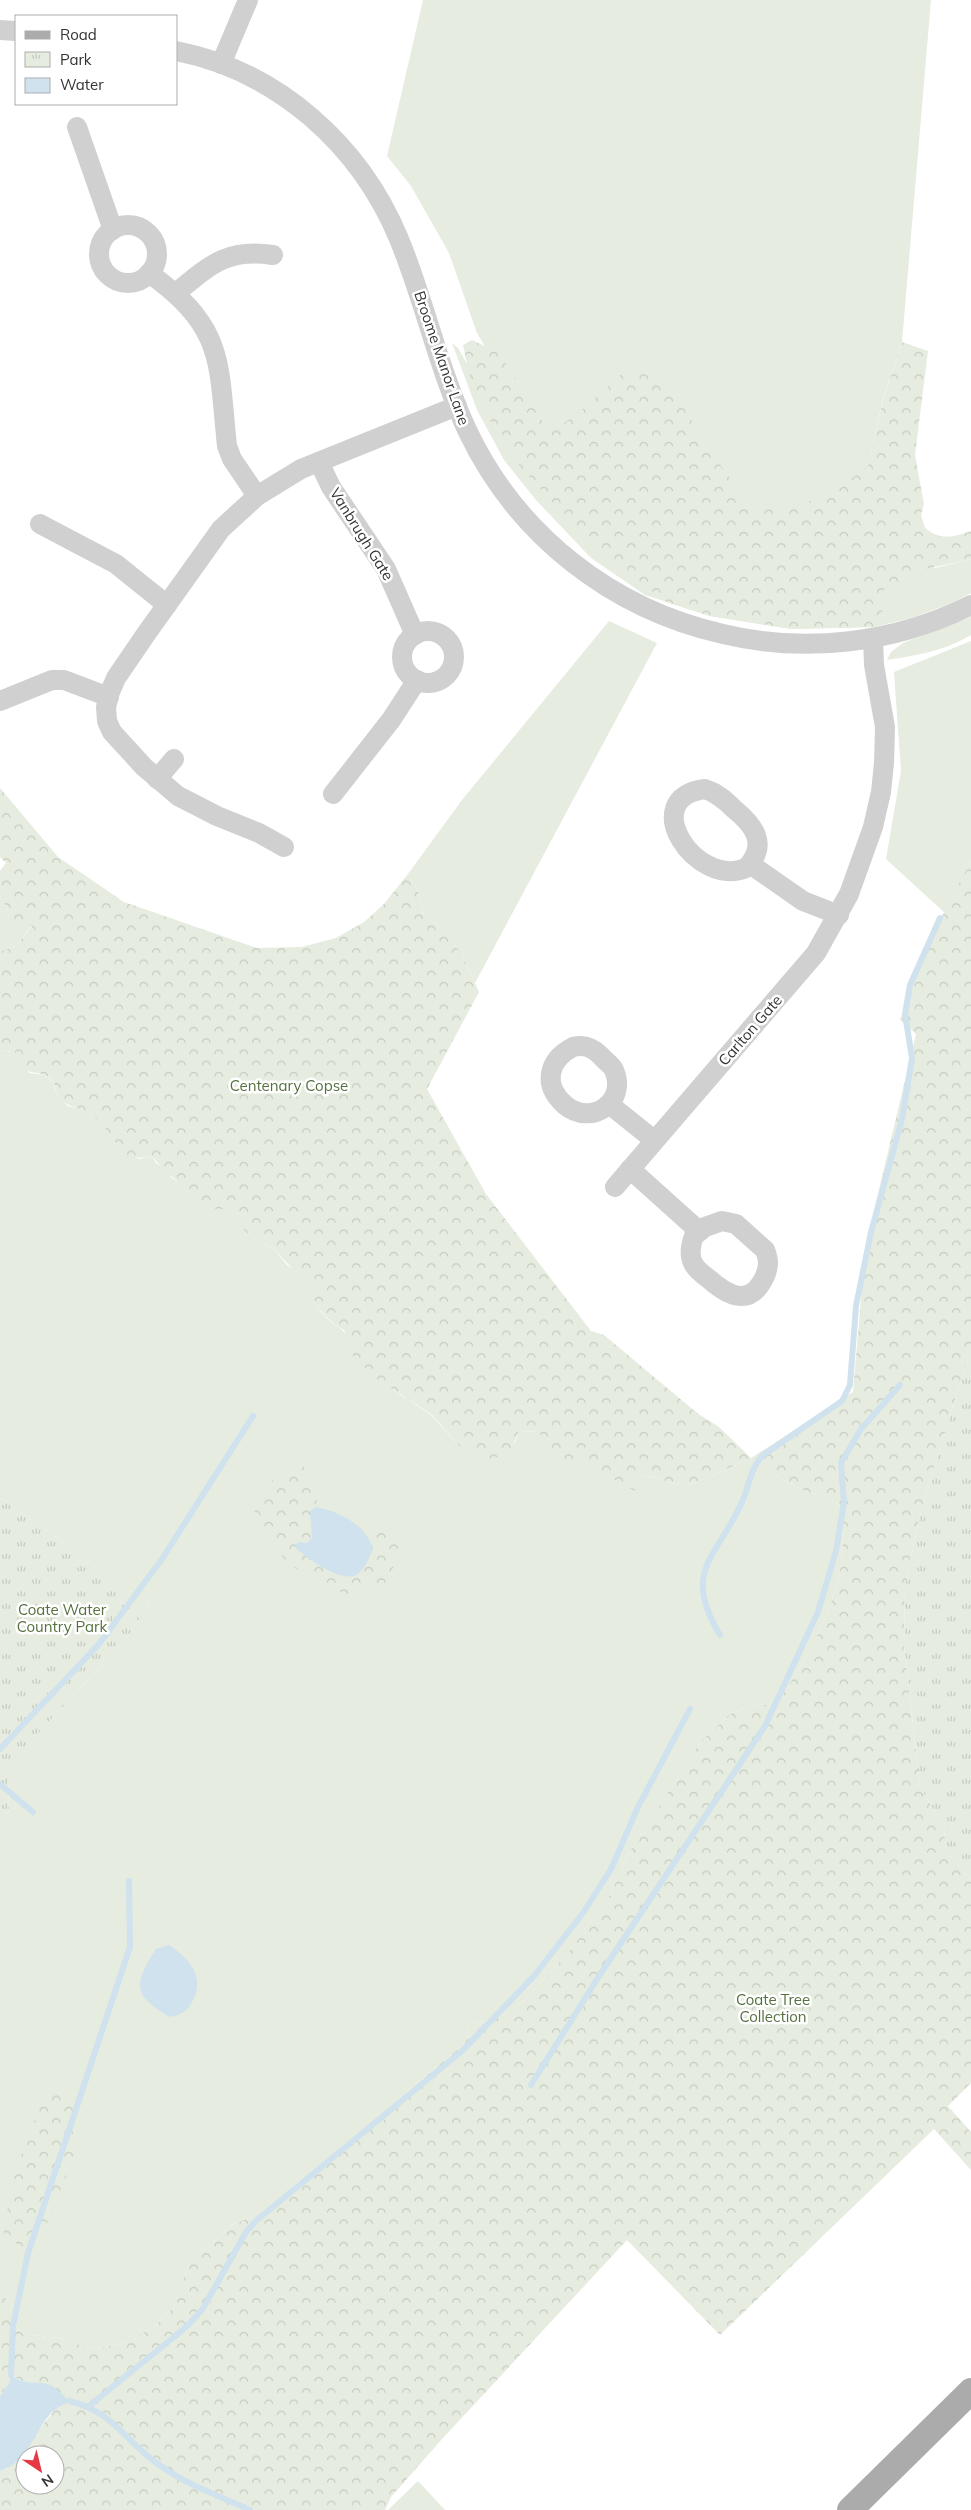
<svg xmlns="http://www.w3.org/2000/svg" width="971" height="2510" font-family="Mulish,sans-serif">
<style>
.grass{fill:#e6ecdf}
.forest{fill:url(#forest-crowns);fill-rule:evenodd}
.park{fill:url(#park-tufts)}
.water{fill:#cfe2ee}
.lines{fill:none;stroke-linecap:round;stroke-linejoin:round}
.stream{stroke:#cfe2ee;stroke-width:6}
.minor{stroke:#d0d0d0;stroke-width:20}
.major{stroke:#ababab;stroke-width:26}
.labels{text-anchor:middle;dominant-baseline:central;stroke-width:5;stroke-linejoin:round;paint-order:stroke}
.street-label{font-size:15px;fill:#333;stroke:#fff}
.park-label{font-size:15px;fill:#56703f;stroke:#fff}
</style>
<defs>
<pattern id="forest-crowns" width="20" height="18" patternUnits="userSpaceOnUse" patternTransform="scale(1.25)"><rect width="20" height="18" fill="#e6ecdf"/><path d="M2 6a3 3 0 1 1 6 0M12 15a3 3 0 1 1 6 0" fill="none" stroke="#c6cbc0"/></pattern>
<pattern id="park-tufts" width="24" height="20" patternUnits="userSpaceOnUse" patternTransform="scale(1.25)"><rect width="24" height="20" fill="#e6ecdf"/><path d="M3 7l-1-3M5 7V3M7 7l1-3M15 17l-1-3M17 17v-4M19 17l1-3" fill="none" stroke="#c6cbc0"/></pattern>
</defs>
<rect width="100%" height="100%" fill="#fff"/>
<!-- grass -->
<g class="grass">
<polygon points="423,0 931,0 902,342 883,399 868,466 872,553 543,443 477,333 449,253 411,186 387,156"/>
<polygon points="452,343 458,348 503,427 935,568 971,559 971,593 949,604 911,618 874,627 791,629 710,616 645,595 591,558 536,500 504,460 477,410"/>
<path d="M 971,617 L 971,635 C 944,651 918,655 887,660 L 891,652 L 903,643 Z"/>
<polygon points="609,621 657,643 475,983 463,957 449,935 424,915 418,891 408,874 462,800"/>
<polygon points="971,641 971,861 945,913 886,859 901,771 894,672"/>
<polygon points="0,897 6,906 9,918 32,925 15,947 0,951"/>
<path d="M 0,1050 L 18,1053 L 29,1073 L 45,1075 L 53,1082 L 57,1095 L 68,1106 L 88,1111 L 110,1131 L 115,1144 L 139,1159 L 152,1156 L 156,1163 L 165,1168 L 172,1178 L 195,1195 L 227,1209 L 238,1225 L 254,1239 L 274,1249 L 287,1265 L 310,1280 C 310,1294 318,1312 330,1321 C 339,1328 344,1329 349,1340 L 395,1391 L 430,1414 L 463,1450 L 515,1443 L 519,1431 L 539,1432 L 598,1471 L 635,1490 L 641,1476 C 655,1474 670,1486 686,1485 C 697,1484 739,1463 751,1458 C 769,1471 785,1482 805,1491 C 818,1496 829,1497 841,1506 C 843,1529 844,1552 839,1575 C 830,1617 801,1672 774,1705 L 753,1704 L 729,1715 L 701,1741 L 628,1854 L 610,1895 L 567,1954 L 523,2002 L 494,2020 L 470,2023 L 465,2043 L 411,2088 L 363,2136 L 299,2181 L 273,2208 L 232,2225 L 189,2263 L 173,2308 L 158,2323 L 129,2343 L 89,2349 L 66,2339 L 32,2335 L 20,2315 L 0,2292 L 0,1825 L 9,1810 L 8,1773 L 41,1730 L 126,1639 L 149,1604 L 0,1497 Z"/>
<polygon points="418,2481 445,2510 388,2510"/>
</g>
<!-- forest -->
<g class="forest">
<path d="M 472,340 L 499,353 L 543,422 L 553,431 L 582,410 L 625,371 L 656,371 L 677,396 L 711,452 L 747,502 L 781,513 L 838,489 L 868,466 L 883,400 L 902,342 L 928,351 L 915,455 L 924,504 L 921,515 L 925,528 C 941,541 953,537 971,531 L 971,559 L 903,574 L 899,582 L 879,593 L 883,610 L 874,627 L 791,629 L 710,616 L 666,602 L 588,542 L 502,446 L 470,377 L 463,345 Z"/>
<path d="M 0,788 L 58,857 L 124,902 L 257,948 L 302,947 L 336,938 L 364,922 L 384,904 L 408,874 L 418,891 L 424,915 L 449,935 L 463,957 L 479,992 L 427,1089 L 486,1194 L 591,1331 L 604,1335 L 697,1413 L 719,1427 L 751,1458 L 853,1392 L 863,1275 L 876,1202 L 916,1034 L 900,1020 L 919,960 L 971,861 L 971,1355 L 964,1370 L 921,1511 L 905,1585 L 904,1645 L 920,1787 L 944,1827 L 946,1852 L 971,1879 L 971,2083 L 948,2106 L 971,2132 L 971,2170 L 934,2129 L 720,2335 L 627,2240 L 443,2438 L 391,2497 L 385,2510 L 0,2510 L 0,2471 L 7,2469 L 53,2412 L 56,2388 C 39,2380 30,2388 12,2375 L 9,2383 L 0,2396 L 0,2292 L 20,2315 L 32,2335 L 66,2339 L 89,2349 L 129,2343 L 158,2323 L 173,2308 L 189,2263 L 232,2225 L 273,2208 L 299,2181 L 363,2136 L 411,2088 L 465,2043 L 470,2023 L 494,2020 L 523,2002 L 567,1954 L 610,1895 L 628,1854 L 701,1741 L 729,1715 L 753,1704 L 774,1705 C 801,1672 830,1617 839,1575 C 844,1552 843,1529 841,1506 C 829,1497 818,1496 805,1491 C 785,1482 769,1471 751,1458 C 739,1463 697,1484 686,1485 C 670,1486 656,1474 641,1476 L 635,1491 L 598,1471 L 550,1453 L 539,1432 L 519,1431 L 509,1455 L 482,1460 L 463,1450 L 431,1414 L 374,1377 L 353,1356 L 344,1330 C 325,1319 310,1303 310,1280 L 300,1277 L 274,1249 L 254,1239 L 238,1225 L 227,1209 C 222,1209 212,1210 207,1207 C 200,1203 156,1163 152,1156 C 142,1158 135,1159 126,1154 C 113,1145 109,1129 97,1119 C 85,1107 68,1110 58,1096 C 55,1092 56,1086 53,1082 C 41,1065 23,1083 18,1053 L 0,1050 L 0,951 L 15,947 L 32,926 L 15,924 L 9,918 L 6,906 L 0,897 L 0,871 L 6,863 L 0,857 ZM 25,2455 L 55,2455 L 55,2485 L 25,2485 Z"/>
<path d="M 303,1466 C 317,1482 319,1487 316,1507 C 336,1511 354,1520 366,1535 L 395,1525 L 400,1540 L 390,1581 L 352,1595 L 317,1585 L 283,1558 L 256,1520 L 253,1502 C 268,1485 279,1468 303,1466 Z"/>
<polygon points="61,2092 70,2099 74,2108 77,2148 48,2222 25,2248 3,2237 13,2176 44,2096"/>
</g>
<!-- park -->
<g class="park">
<polygon points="971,1355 971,1879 946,1852 944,1827 920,1787 904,1645 905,1585 921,1511 964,1370"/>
<polygon points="0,1497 149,1604 126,1639 41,1730 8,1773 9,1810 0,1825"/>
</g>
<!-- water -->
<g class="water">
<path d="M 316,1507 C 339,1512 366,1524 373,1549 C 369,1557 365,1570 356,1575 C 340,1583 305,1557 294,1546 L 299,1542 L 307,1543 L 312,1538 L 310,1511 Z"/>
<path d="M 169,1945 C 187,1957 203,1973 195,1996 C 189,2010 184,2014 170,2017 C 131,1995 134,1984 156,1949 Z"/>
<path d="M 11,2375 C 31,2388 34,2379 50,2385 C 58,2388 63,2396 69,2401 C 63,2405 56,2408 52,2412 C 34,2431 28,2463 0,2471 L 0,2396 L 9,2383 Z"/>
</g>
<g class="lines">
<!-- stream -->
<g class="stream">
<path d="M 720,1635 C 681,1570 717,1558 742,1502 C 750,1484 749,1472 762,1456 L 842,1401 L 850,1385 L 856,1306 L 871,1232 L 902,1119 L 912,1058 L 905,1014 L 910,985 L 940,918"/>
<polyline points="0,1749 99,1644 162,1559 253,1416"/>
<polyline points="0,1784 33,1812"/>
<polyline points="531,2085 599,1976 765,1726 818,1612 836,1551 844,1502 841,1463 861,1429 900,1385"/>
<polyline points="11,2375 13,2326 28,2253 130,1947 129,1881"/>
<path d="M 69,2401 C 113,2411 124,2440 158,2464 C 185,2484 219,2496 250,2510"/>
<polyline points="89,2406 185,2328 202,2310 246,2232 257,2220 462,2051 534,1976 583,1913 611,1869 638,1807 690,1709"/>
</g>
<!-- minor -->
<g class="minor">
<polyline points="0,30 16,31"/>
<path d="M 176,51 C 278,71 360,145 399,239 C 425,302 439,371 468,432 C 518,536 612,609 723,634 C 806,654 895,643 971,605"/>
<polyline points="221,64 248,0"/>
<polyline points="77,127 113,230"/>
<circle cx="128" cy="254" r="29"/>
<path d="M 149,273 C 225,328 218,360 227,446 L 232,459 L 257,496"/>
<path d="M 176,293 C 210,265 227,248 273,255"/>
<polyline points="319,462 331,487 386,569 415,635"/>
<polyline points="40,524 116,564 167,605"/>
<circle cx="428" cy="657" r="26"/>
<polyline points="0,701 52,680 64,680 109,697"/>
<polyline points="157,779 174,759"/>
<path d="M 705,789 C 717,793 725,800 734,809 C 754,825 769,845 746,868 C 696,889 636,798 705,789 Z"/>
<polyline points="333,794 391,720 417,680"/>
<polyline points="284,847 259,833 217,816 178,796 144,767 112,732 107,721 106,707 110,692 116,678 146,634 221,529 257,496 301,469 457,406"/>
<polyline points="750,864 803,901 839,915"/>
<path d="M 573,1047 C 585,1044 593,1048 601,1056 C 605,1061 612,1065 614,1070 C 628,1102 591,1127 565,1105 C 542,1085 548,1060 573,1047 Z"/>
<polyline points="609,1104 654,1140"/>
<polyline points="630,1169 699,1231"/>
<polyline points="615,1187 816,953 849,894 873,827 881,792 884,763 885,727 874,665 873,638"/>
<path d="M 722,1221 L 736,1224 L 765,1250 C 769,1260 769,1266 765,1276 C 751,1307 729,1297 709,1279 C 704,1275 696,1270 693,1263 C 689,1255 691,1244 694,1236 L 705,1227 Z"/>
</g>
<!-- major -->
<polyline class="major" points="850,2510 971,2391"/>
</g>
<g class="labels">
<!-- street labels -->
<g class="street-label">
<text transform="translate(442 358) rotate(71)">Broome Manor Lane</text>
<text transform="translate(362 534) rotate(58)">Vanbrugh Gate</text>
<text transform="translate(750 1030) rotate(-49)">Carlton Gate</text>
</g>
<!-- park labels -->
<g class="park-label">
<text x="289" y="1085">Centenary Copse</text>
<text x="62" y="1609">Coate Water<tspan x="62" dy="17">Country Park</tspan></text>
<text x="773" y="1999">Coate Tree<tspan x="773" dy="17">Collection</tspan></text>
</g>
</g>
<!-- legend -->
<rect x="15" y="15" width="162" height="90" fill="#ffffff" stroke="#adadad"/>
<rect x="25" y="31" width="25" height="8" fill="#ababab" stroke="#adadad"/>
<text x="60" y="40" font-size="15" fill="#333333">Road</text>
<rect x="25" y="52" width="25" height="15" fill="url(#park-tufts)" stroke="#adadad"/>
<text x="60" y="65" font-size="15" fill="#333333">Park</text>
<rect x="25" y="78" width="25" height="15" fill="#cfe2ee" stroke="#adadad"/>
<text x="60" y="90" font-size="15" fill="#333333">Water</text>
<!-- north arrow -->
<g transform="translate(40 2470) rotate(145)"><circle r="24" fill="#ffffff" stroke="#adadad"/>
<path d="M0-4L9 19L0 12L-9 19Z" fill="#e63946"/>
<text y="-8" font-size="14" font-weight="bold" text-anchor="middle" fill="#333333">N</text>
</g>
</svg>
